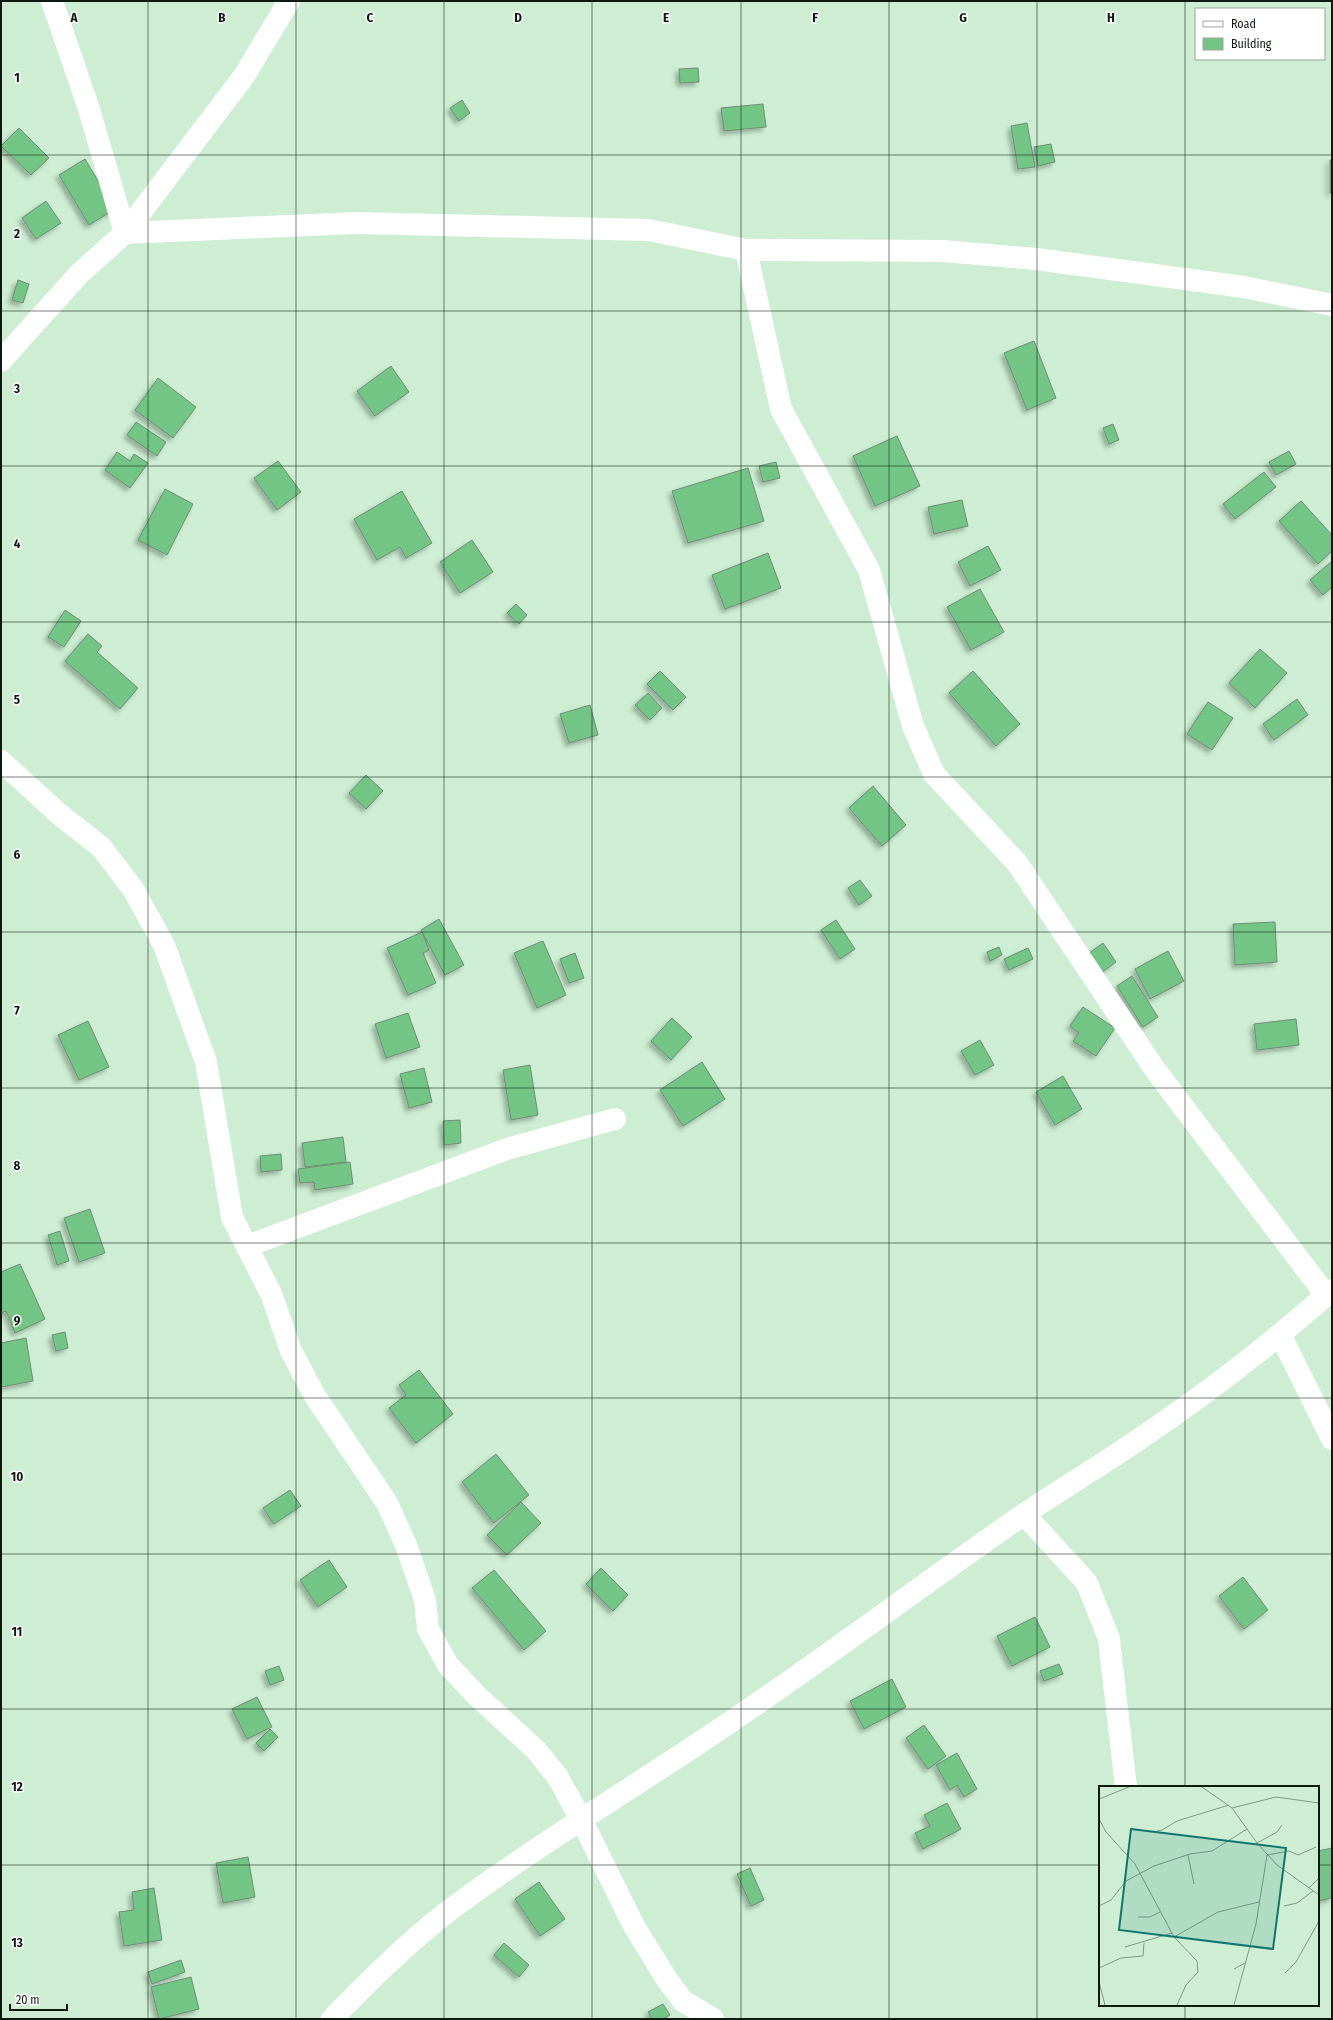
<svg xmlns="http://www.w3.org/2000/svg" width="1333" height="2020" font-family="'Fira Sans Condensed',sans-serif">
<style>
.building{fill:#73c586;stroke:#6f8d75;filter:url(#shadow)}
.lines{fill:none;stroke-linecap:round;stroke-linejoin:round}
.street{stroke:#fff;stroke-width:22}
.secondary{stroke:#fff;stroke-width:22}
.grid{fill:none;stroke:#0e1910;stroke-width:1;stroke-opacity:0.55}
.inset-road{fill:none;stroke:#819985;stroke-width:1}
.view{fill:#0f766e;fill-opacity:0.15;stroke:#0f766e;stroke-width:2}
.inset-edge{fill:none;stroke:#0e1910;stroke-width:2}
.grid-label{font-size:13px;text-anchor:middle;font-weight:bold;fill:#0e1910;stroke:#fff;stroke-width:3;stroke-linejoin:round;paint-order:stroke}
</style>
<defs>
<filter id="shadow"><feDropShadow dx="-3.5" dy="3.5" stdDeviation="2" flood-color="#0004"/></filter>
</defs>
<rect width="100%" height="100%" fill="#cdeed3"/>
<!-- building -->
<g class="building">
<polygon points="698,68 699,82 680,83 679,69"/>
<polygon points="462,100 470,113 459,121 450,108"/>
<polygon points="763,104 766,127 724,131 721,108"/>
<polygon points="1027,123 1035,167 1018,169 1011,126"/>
<polygon points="19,128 49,158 31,175 1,146"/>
<polygon points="1051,144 1055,162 1038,166 1034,147"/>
<polygon points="85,159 115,209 89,225 59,175"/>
<rect x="1330" y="160" width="2" height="33"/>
<polygon points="46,201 61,223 36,239 22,218"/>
<polygon points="18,280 29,284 23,303 12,300"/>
<polygon points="1034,341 1056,398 1027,410 1004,353"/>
<polygon points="391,366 409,392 375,416 357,391"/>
<polygon points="158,378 196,407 173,438 135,410"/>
<polygon points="136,422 166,442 157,456 127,435"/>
<polygon points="1113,424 1119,440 1109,444 1103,428"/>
<polygon points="897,436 920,486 875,506 853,456"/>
<polygon points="1289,451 1296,464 1276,475 1269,462"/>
<polygon points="117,452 130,461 134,454 148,463 130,488 105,470"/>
<polygon points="278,461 301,492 277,510 254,478"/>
<polygon points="776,462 780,478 763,482 759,466"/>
<polygon points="748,468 764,521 688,543 672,491"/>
<polygon points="1264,472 1276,487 1235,519 1223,504"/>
<polygon points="165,489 193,504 167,555 138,540"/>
<polygon points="402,491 432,543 406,558 400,547 377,560 354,519"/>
<polygon points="962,500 968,526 934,534 928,507"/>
<polygon points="1301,501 1332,535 1332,551 1318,564 1279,521"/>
<polygon points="472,540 493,572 460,593 440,562"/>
<polygon points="988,546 1001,570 970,586 958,562"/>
<polygon points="768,553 781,588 725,609 712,575"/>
<polygon points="1332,561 1332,587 1323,595 1310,580"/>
<polygon points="980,589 1004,632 971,650 947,607"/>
<polygon points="516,604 527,615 519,624 507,613"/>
<polygon points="65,610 81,621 64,647 48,637"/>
<polygon points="88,634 102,646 97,652 138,688 120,709 65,661"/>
<polygon points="1260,649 1287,673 1255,708 1229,683"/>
<polygon points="660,671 686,697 673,710 647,684"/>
<polygon points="973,671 1020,724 996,746 949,693"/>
<polygon points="648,693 662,708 650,720 635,705"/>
<polygon points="1297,699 1308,715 1274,740 1263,724"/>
<polygon points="1208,702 1233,718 1212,750 1187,734"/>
<polygon points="590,705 598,735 569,743 560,714"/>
<polygon points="366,775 383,791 366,809 349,793"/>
<polygon points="873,786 906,825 882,846 849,808"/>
<polygon points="860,880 872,896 859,905 848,888"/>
<polygon points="439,919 464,965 445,975 421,930"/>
<polygon points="836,920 855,949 840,959 821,930"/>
<polygon points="1275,922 1277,962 1235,965 1233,924"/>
<polygon points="422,932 429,950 423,953 436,983 408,995 387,948"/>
<polygon points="543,941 566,995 537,1008 514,953"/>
<polygon points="1103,943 1116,962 1101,973 1088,954"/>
<polygon points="999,947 1002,955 990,961 987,952"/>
<polygon points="1028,948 1033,959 1009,970 1004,959"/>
<polygon points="1168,951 1184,981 1150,999 1135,969"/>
<polygon points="575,953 584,978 569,983 560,959"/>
<polygon points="1132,976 1158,1017 1143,1027 1117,986"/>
<polygon points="1083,1007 1115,1028 1096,1056 1073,1041 1079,1033 1070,1026"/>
<polygon points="408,1013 420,1047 386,1058 375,1024"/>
<polygon points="672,1018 692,1037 671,1060 651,1041"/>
<polygon points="1296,1019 1299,1045 1257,1050 1254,1024"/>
<polygon points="88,1021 109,1067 79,1080 58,1035"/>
<polygon points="980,1040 994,1065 975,1075 961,1051"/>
<polygon points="702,1062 725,1099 683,1126 660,1090"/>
<polygon points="530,1065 538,1115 511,1120 503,1070"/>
<polygon points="424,1068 432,1102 409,1108 400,1074"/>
<polygon points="1063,1076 1082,1109 1055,1125 1036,1092"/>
<polygon points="460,1120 461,1143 444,1145 443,1121"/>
<polygon points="343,1137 346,1162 305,1167 302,1143"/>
<polygon points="281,1154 282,1170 261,1172 260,1156"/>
<polygon points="350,1162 353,1184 315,1190 314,1182 300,1183 298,1169"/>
<polygon points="90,1209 105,1253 79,1262 64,1218"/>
<polygon points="60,1231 69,1261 57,1265 48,1235"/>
<polygon points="20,1264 45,1319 15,1333 6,1311 1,1313 1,1272"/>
<polygon points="65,1332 68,1348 56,1351 52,1335"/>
<polygon points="26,1338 33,1381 1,1387 1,1343"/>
<polygon points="419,1370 453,1414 416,1443 389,1408 406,1395 399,1385"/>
<polygon points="496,1454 529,1495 494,1523 462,1482"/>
<polygon points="290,1490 301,1506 274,1524 263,1508"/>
<polygon points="521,1502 541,1523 507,1555 487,1535"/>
<polygon points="329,1560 347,1587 318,1607 300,1580"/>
<polygon points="601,1568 628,1595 613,1611 586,1584"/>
<polygon points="494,1570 546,1631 524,1650 472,1588"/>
<polygon points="1243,1577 1268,1610 1244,1629 1219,1596"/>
<polygon points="1035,1617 1050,1647 1012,1666 997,1636"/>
<polygon points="1059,1664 1063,1674 1044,1681 1040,1671"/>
<polygon points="279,1666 284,1680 270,1685 265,1671"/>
<polygon points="892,1679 906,1707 864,1729 850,1701"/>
<polygon points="257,1697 272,1727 247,1739 232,1709"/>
<polygon points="924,1725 946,1756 928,1769 906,1738"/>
<polygon points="270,1729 278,1737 264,1751 256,1743"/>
<polygon points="957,1753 977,1789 964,1797 957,1785 950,1790 936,1765"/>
<polygon points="947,1803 961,1829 923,1849 915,1833 930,1826 924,1815"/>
<polygon points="1332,1848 1332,1898 1318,1901 1318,1851"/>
<polygon points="248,1857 255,1897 223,1903 216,1863"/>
<polygon points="750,1868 764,1900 751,1906 737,1874"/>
<polygon points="539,1882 565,1919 540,1936 515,1899"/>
<polygon points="154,1888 162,1940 124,1946 119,1912 134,1910 132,1892"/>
<polygon points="504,1943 529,1965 519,1977 494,1955"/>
<polygon points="181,1960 185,1972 152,1984 148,1972"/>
<polygon points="191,1977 199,2009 159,2019 151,1987"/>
<polygon points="663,2004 670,2015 663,2019 652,2019 648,2012"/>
</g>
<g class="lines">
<!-- street -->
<g class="street">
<polyline points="52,1 89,109 125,233 357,223 649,230 746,250 943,251 1036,259 1244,287 1332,305"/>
<polyline points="746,250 781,409 869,570 913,726 934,774 1017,863 1156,1071 1326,1295"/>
<polyline points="1,761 59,814 101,847 133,889 164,945 206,1062 232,1217 272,1296 291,1351 315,1396 387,1503 406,1545 425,1600 428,1629 448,1665 477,1696 536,1750 557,1776 581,1819 634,1926 666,1978 683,2001 713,2019"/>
<polyline points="247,1246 507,1149 615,1119"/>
<polyline points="1280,1334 1332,1439"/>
<polyline points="1024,1514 1087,1583 1109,1639 1126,1787"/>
</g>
<!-- secondary -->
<g class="secondary">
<polyline points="1,361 79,274 125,233 244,76 289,1"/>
<path d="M 332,2019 C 368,1982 405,1945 446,1913 C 527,1852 615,1799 699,1743 C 809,1671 913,1591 1020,1517 C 1058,1491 1097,1468 1135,1442 C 1204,1396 1270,1345 1332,1290"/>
</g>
</g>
<!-- grid -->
<path class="grid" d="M 148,1 L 148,2019M 296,1 L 296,2019M 444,1 L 444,2019M 592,1 L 592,2019M 741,1 L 741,2019M 889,1 L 889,2019M 1037,1 L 1037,2019M 1185,1 L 1185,1787M 1,155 L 1332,155M 1,311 L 1332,311M 1,466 L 1332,466M 1,622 L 1332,622M 1,777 L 1332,777M 1,932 L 1332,932M 1,1088 L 1332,1088M 1,1243 L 1332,1243M 1,1398 L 1332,1398M 1,1554 L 1332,1554M 1,1709 L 1332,1709M 1,1865 L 1100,1865M 1318,1865 L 1332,1865M 1185,2005 L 1185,2019"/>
<!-- overview -->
<g transform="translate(1099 1786)">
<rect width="220" height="220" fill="#cdeed3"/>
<path class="inset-road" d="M 103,1 L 133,22 L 158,57 L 178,79 L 220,109M 0,13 L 30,1M 133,22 L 177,11 L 220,17M 0,33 L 7,46 L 36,78 L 75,151 L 98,175 L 99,186 L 87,199 L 78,219M 58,45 L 63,44 L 78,35 L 130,19M 158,57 L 178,46 L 183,39M 89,69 L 95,98M 210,102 L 220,92M 0,120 L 12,114 L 27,95 L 55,80 L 91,68 L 113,65 L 148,43M 185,120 L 198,117 L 214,105M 39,131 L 51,131 L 61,126M 75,151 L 119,126 L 160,116M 26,161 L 73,147M 0,182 L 22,172 L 44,170 L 45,157M 135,183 L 146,177M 186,187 L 197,176 L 220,135M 0,196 L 6,219M 135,219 L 157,138 L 168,69 L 190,65 L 199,69 L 217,61"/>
<path class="view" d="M 32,43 L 187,62 L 174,163 L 20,144 Z"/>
<rect width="220" height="220" class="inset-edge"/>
</g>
<g class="grid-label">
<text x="74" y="22">A</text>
<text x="222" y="22">B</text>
<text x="370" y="22">C</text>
<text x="518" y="22">D</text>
<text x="666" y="22">E</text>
<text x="815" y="22">F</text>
<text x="963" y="22">G</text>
<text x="1111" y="22">H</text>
<text x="17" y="82">1</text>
<text x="17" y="238">2</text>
<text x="17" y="393">3</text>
<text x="17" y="548">4</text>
<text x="17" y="704">5</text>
<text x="17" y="859">6</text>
<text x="17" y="1015">7</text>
<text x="17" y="1170">8</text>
<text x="17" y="1325">9</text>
<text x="17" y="1481">10</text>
<text x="17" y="1636">11</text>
<text x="17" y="1791">12</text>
<text x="17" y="1947">13</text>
</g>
<!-- border -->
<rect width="1333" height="2020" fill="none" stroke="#0e1910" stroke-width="4"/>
<!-- legend -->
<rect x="1195" y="8" width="130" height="52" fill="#ffffff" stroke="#9fa39f"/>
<rect x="1203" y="21" width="20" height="6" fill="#ffffff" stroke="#9fa39f"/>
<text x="1231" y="28" font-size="12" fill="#0e1910">Road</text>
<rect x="1203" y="38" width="20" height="12" fill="#73c586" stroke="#9fa39f"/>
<text x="1231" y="48" font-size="12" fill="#0e1910">Building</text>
<!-- scale -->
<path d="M10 2004v6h57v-6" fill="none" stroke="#0e1910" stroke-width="2"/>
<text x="16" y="2004" font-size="12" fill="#0e1910" stroke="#ffffff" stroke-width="3" paint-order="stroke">20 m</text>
</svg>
